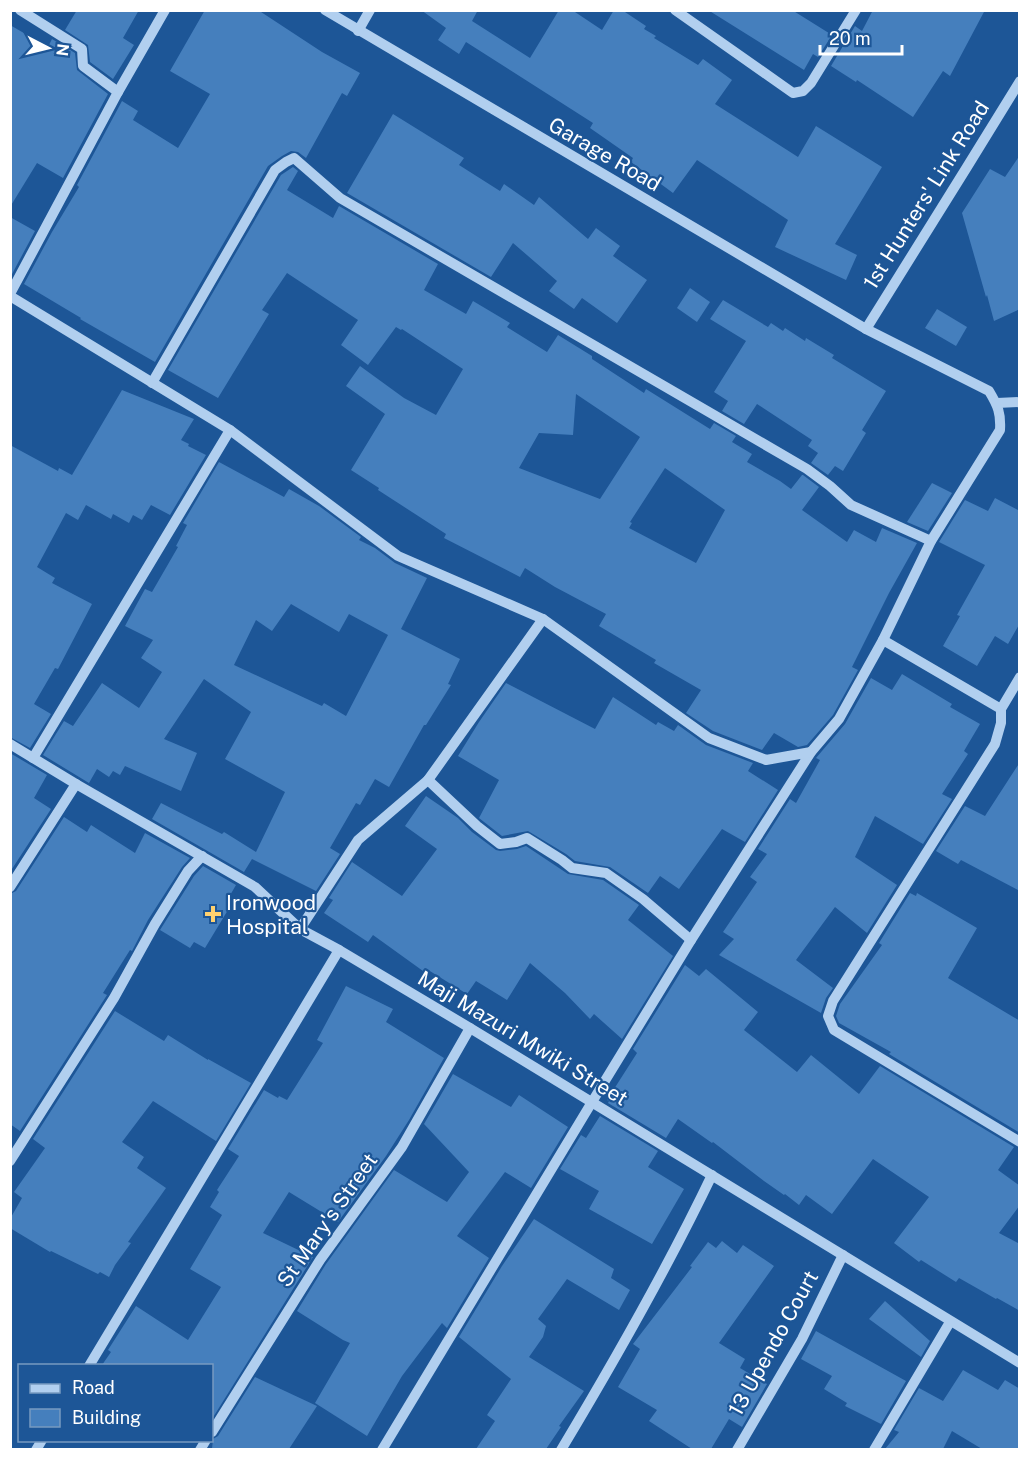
<svg xmlns="http://www.w3.org/2000/svg" width="1030" height="1460" font-family="'Public Sans',sans-serif">
<style>
.building{fill:#457fbd;fill-rule:evenodd}
.lines{fill:none;stroke-linecap:round;stroke-linejoin:round}
.minor{stroke:#b1cfef;stroke-width:10}
.poi-dot{fill:#ffd170;stroke:#1d5697;stroke-width:2}
.labels{text-anchor:middle;dominant-baseline:central;stroke-width:4.5;stroke-linejoin:round;paint-order:stroke}
.street-label{font-size:21px;fill:#fff;stroke:#1d5697}
.poi-label{font-size:21px;fill:#fff;stroke:#1d5697;text-anchor:start}
</style>
<rect width="100%" height="100%" fill="#1d5697"/>
<!-- building -->
<g class="building">
<polygon points="77,10 139,10 123,38 134,45 113,79 90,62 88,45 65,30"/>
<polygon points="205,10 258,10 322,52 360,73 347,96 342,93 306,158 298,152 291,151 282,156 268,166 155,362 80,319 81,318 24,284 52,232 79,187 77,185 122,101 138,111 133,120 178,148 210,94 170,71"/>
<polygon points="421,10 478,10 472,21 530,58 559,10 572,10 602,30 614,10 622,10 646,26 644,29 656,36 654,38 698,65 703,59 732,80 715,104 798,157 816,126 882,167 835,244 857,255 846,280 775,247 788,220 697,160 673,193 631,162 633,158 590,128 593,123 466,42 459,54 438,40 446,28"/>
<polygon points="708,10 792,10 832,35 818,57 813,54 804,70"/>
<polygon points="873,10 985,10 950,76 943,71 913,117 857,80 856,82 831,66 855,26 862,31"/>
<polygon points="10,25 48,47 52,39 75,53 77,70 108,94 63,178 37,163 10,207"/>
<polygon points="393,114 464,158 459,165 500,191 504,184 534,205 539,197 588,239 596,228 620,246 613,256 647,280 617,323 582,298 574,309 549,291 557,281 513,243 491,277 347,193"/>
<polygon points="1020,155 1020,309 994,321 987,295 986,297 962,213 990,169 1005,177"/>
<path d="M 293,167 L 298,171 L 287,190 L 333,218 L 339,206 L 438,264 L 424,290 L 466,314 L 473,301 L 510,323 L 507,327 L 547,352 L 558,335 L 592,356 L 592,359 L 644,393 L 646,389 L 710,429 L 714,423 L 736,436 L 732,442 L 752,454 L 747,462 L 780,481 L 791,489 L 802,475 L 803,475 L 819,487 L 802,510 L 847,542 L 854,530 L 876,542 L 882,528 L 917,543 L 889,593 L 852,667 L 858,670 L 833,715 L 807,745 L 798,747 L 774,733 L 762,750 L 713,731 L 686,713 L 701,690 L 654,663 L 656,660 L 599,626 L 606,614 L 555,587 L 525,568 L 520,577 L 444,538 L 446,534 L 378,490 L 379,488 L 351,470 L 385,414 L 346,386 L 360,366 L 404,398 L 436,415 L 463,369 L 402,329 L 401,330 L 396,327 L 368,365 L 341,345 L 358,320 L 287,273 L 262,310 L 269,314 L 218,398 L 168,370 L 281,175 ZM 576,394 L 640,437 L 600,499 L 519,468 L 539,433 L 573,435 ZM 665,468 L 725,510 L 696,563 L 629,528 L 632,523 L 630,522 Z"/>
<polygon points="10,217 35,231 11,276 10,276"/>
<polygon points="690,288 710,302 697,322 677,308"/>
<polygon points="723,300 768,327 771,323 783,331 785,328 805,341 806,338 834,355 832,358 886,391 862,430 866,433 843,471 835,466 828,475 811,463 818,453 808,446 812,440 757,404 744,424 722,411 728,401 714,392 746,341 710,319"/>
<polygon points="937,309 967,327 956,346 925,328"/>
<polygon points="122,390 194,419 181,440 189,444 188,446 206,455 170,515 151,505 142,520 133,515 129,523 113,514 111,519 86,505 78,520 66,513 37,567 55,578 52,583 92,604 58,669 55,668 34,704 51,714 30,748 10,737 10,445 58,471 59,468 72,475"/>
<path d="M 219,462 L 284,497 L 289,489 L 319,506 L 361,537 L 359,540 L 375,548 L 395,563 L 427,578 L 401,629 L 460,659 L 448,684 L 451,685 L 426,725 L 424,725 L 389,787 L 375,779 L 360,805 L 356,803 L 330,848 L 340,854 L 316,891 L 252,859 L 244,872 L 152,819 L 161,803 L 222,834 L 224,832 L 256,852 L 285,792 L 225,759 L 251,712 L 204,679 L 164,739 L 197,753 L 181,791 L 125,766 L 120,775 L 113,771 L 109,777 L 97,769 L 89,783 L 43,755 L 64,721 L 73,726 L 102,683 L 139,708 L 162,672 L 141,658 L 153,640 L 125,626 L 145,589 L 152,592 L 178,547 L 176,546 L 187,525 L 183,523 ZM 291,604 L 339,632 L 349,614 L 388,635 L 346,716 L 324,703 L 322,706 L 234,665 L 256,620 L 272,631 Z"/>
<polygon points="932,483 952,493 928,531 907,522"/>
<polygon points="995,498 1020,511 1020,623 1008,644 995,636 977,666 943,646 960,616 957,615 985,565 939,542 965,500 988,511"/>
<polygon points="902,674 952,704 950,707 980,724 964,751 968,754 942,794 952,799 923,844 875,816 855,857 897,885 867,933 835,907 796,960 833,988 826,998 821,1013 719,955 734,939 723,932 757,882 750,877 767,854 758,849 790,799 796,803 820,760 816,758 845,724 871,678 892,690"/>
<polygon points="506,683 595,729 613,697 656,725 658,722 674,731 678,725 706,745 753,763 748,771 778,790 745,842 722,829 679,889 660,876 648,893 610,867 575,861 566,854 528,831 502,836 479,818 499,780 458,756 479,722"/>
<polygon points="10,753 47,775 34,798 51,809 10,872"/>
<polygon points="1020,762 1020,891 961,860 958,864 936,851 965,806 985,816"/>
<polygon points="426,796 458,818 472,832 496,850 500,851 517,849 526,846 568,874 603,880 639,905 628,920 673,956 622,1039 594,1014 590,1019 565,993 530,963 507,1000 476,981 467,994 425,968 423,971 373,935 368,942 324,913 333,900 329,898 352,862 402,896 437,849 405,826"/>
<polygon points="64,817 87,832 91,825 135,853 145,833 190,858 182,867 148,920 132,951 130,950 103,993 107,995 20,1131 10,1124 10,894 16,891"/>
<polygon points="203,866 236,885 229,897 234,900 205,948 194,942 190,948 160,930 194,876"/>
<polygon points="910,893 916,896 917,893 977,928 948,978 1020,1021 1020,1133 889,1054 891,1052 839,1023 836,1016 840,1004 882,945 879,943"/>
<polygon points="685,965 699,976 706,969 758,1012 744,1030 797,1072 811,1055 859,1094 880,1066 1014,1147 998,1170 1020,1186 1020,1205 999,1233 1020,1244 1020,1311 997,1298 996,1299 959,1278 956,1282 921,1260 919,1262 894,1243 929,1197 873,1159 832,1214 806,1195 799,1205 785,1194 784,1195 764,1181 713,1142 712,1143 678,1119 666,1138 608,1103 609,1101 607,1100 637,1053 633,1049"/>
<polygon points="346,986 393,1009 386,1022 444,1058 409,1120 386,1156 338,1222 289,1192 263,1233 313,1257 212,1419 212,1365 102,1365 111,1352 108,1350 136,1306 188,1340 221,1287 190,1269 222,1215 210,1207 219,1192 217,1190 239,1156 228,1149 264,1090 278,1098 279,1096 287,1100 323,1043 317,1040"/>
<polygon points="115,1011 164,1041 168,1035 208,1060 208,1059 251,1083 216,1141 153,1101 122,1142 144,1157 137,1168 166,1188 128,1242 131,1243 115,1265 109,1277 100,1272 98,1274 51,1251 50,1252 10,1228 10,1219 22,1198 14,1192 45,1148 33,1139"/>
<polygon points="453,1074 511,1107 519,1095 568,1127 531,1188 505,1172 457,1236 489,1258 447,1328 442,1323 402,1376 367,1436 315,1403 350,1343 343,1340 297,1311 326,1264 394,1170 447,1202 469,1172 424,1124"/>
<polygon points="600,1116 658,1151 648,1167 684,1189 652,1244 589,1209 599,1191 560,1169 581,1135 586,1138"/>
<polygon points="534,1219 614,1269 611,1278 630,1290 619,1310 567,1279 538,1319 546,1326 543,1337 529,1357 584,1391 559,1426 561,1427 546,1449 476,1449 495,1421 487,1415 511,1379 459,1337 502,1266"/>
<polygon points="722,1241 737,1253 743,1245 774,1266 719,1343 745,1359 740,1368 767,1384 742,1427 729,1419 711,1449 692,1449 649,1421 657,1410 618,1387 640,1349 633,1344 692,1267 690,1266 708,1242 716,1248"/>
<polygon points="885,1301 930,1341 921,1357 869,1319"/>
<polygon points="816,1331 906,1381 881,1424 845,1406 847,1403 824,1389 832,1376 801,1359"/>
<polygon points="963,1370 998,1390 1005,1380 1020,1389 1020,1449 982,1449 952,1431 943,1449 885,1449 899,1432 894,1430 919,1388 943,1401"/>
<polygon points="255,1377 317,1406 289,1449 212,1449 213,1439 218,1436"/>
</g>
<g class="lines">
<!-- minor -->
<g class="minor">
<polyline points="20,10 82,49 83,66 118,92"/>
<path d="M 325,10 L 866,329 L 989,391 C 998,406 1001,413 1000,430 L 931,541 L 883,640 L 839,719 L 811,752 L 691,940 L 592,1102 L 382,1450"/>
<polyline points="675,10 793,93 803,91 811,83 856,10"/>
<polyline points="358,31 370,10"/>
<polyline points="10,294 118,92 165,10"/>
<polyline points="10,296 230,430 398,556 543,619 709,738 766,760 811,752"/>
<polyline points="866,329 967,167 1020,81"/>
<polyline points="152,383 275,170 286,162 294,158 340,198 807,469 830,486 851,505 931,541"/>
<polyline points="997,403 1020,402"/>
<polyline points="883,640 1001,709 1001,723 995,744 833,1001 828,1016 834,1030 1020,1142"/>
<polyline points="1001,709 1020,677"/>
<polyline points="10,744 76,784 255,887 300,929 339,950 470,1028 1020,1363"/>
<polyline points="33,758 230,430"/>
<polyline points="428,780 477,826 500,844 516,842 527,838 562,860 572,868 606,873 643,899 691,940"/>
<polyline points="10,887 76,784"/>
<polyline points="300,929 358,840 428,780 543,619"/>
<polyline points="10,1161 114,998 155,924 188,871 202,856"/>
<polyline points="89,1366 339,950"/>
<polyline points="212,1432 320,1260 402,1147 470,1028"/>
<polyline points="36,1450 42,1440"/>
<polyline points="200,1450 206,1440"/>
<path d="M 561,1450 C 615,1360 667,1269 712,1175"/>
<polyline points="737,1450 802,1339 843,1255"/>
<polyline points="874,1450 950,1322"/>
</g>
</g>
<!-- markers -->
<path class="poi-dot" d="M210 905h6v6h6v6h-6v6h-6v-6h-6v-6h6z"/>
<g class="labels">
<!-- street labels -->
<g class="street-label">
<text transform="translate(605 154) rotate(30)">Garage Road</text>
<text transform="translate(926 195) rotate(-58)">1st Hunters' Link Road</text>
<text transform="translate(523 1038) rotate(31)">Maji Mazuri Mwiki Street</text>
<text transform="translate(327 1220) rotate(-55)">St Mary's Street</text>
<text transform="translate(773 1343) rotate(-61)">13 Upendo Court</text>
</g>
<!-- poi labels -->
<g class="poi-label">
<text x="226" y="902">Ironwood<tspan x="226" dy="24">Hospital</tspan></text>
</g>
</g>
<!-- border -->
<rect width="1030" height="1460" fill="none" stroke="#ffffff" stroke-width="24"/>
<!-- legend -->
<rect x="18" y="1364" width="195" height="78" fill="#1d5697" stroke="#779ac1" stroke-width="1.5"/>
<rect x="30" y="1384" width="30" height="9" fill="#b1cfef" stroke="#779ac1" stroke-width="1.5"/>
<text x="72" y="1394" font-size="18" fill="#ffffff">Road</text>
<rect x="30" y="1409" width="30" height="18" fill="#457fbd" stroke="#779ac1" stroke-width="1.5"/>
<text x="72" y="1424" font-size="18" fill="#ffffff">Building</text>
<!-- north arrow -->
<g transform="translate(48 48) rotate(97)" stroke="#1d5697" stroke-width="4.5" paint-order="stroke">
<path d="M0-4.5L10 22L0 15L-10 22Z" fill="#ffffff"/>
<text y="-9" font-size="16" font-weight="bold" text-anchor="middle" fill="#ffffff">N</text>
</g>
<!-- scale -->
<path d="M820 45v9h82v-9" fill="none" stroke="#ffffff" stroke-width="3"/>
<text x="829" y="45" font-size="18" fill="#ffffff" stroke="#1d5697" stroke-width="4.5" paint-order="stroke">20 m</text>
</svg>
